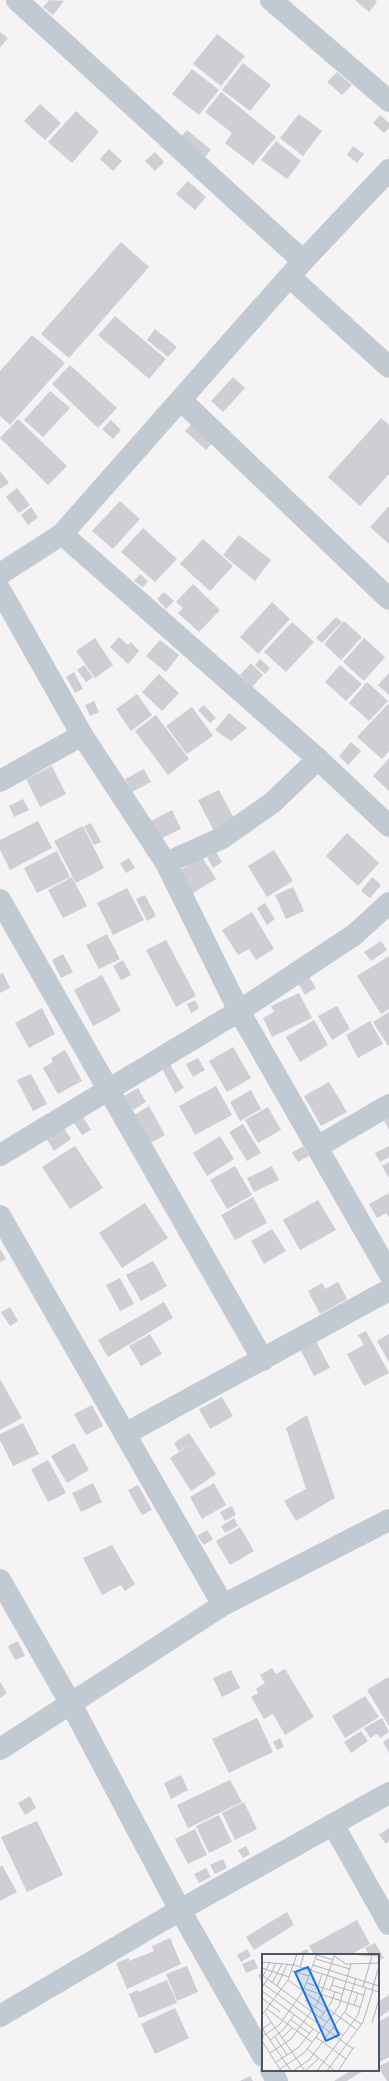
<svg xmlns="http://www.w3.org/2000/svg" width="389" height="2081" font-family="'Asap Condensed',sans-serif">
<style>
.building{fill:#cdcfd5}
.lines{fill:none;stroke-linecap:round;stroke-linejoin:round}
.street{stroke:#c1cad2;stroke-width:22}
.inset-road{fill:none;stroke:#b1b4b9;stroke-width:1}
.view{fill:#1a73e8;fill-opacity:0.15;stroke:#1a73e8;stroke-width:2}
.inset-edge{fill:none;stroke:#4a5661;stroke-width:2}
</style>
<rect width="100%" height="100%" fill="#f5f3f3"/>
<!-- building -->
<g class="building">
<polygon points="49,0 64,1 53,15 43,7"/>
<polygon points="355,0 375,0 377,2 369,12"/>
<polygon points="0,32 8,38 0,48"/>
<polygon points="217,34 245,56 221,86 193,64"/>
<polygon points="243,63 271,85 250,111 222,90"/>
<polygon points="192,69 219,90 199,115 172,94"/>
<polygon points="337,72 352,85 342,95 327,82"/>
<polygon points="221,92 276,137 253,165 225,143 232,133 205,112"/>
<polygon points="40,104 61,123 45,140 24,121"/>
<polygon points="76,111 99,132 72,163 48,142"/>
<polygon points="299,114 322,131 303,156 280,138"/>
<polygon points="380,115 389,123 389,128 384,133 373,123"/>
<polygon points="187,130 211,150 201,161 177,141"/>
<polygon points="276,141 301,161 287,179 261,160"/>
<polygon points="353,146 364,154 357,163 347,155"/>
<polygon points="109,149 122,161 113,171 100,159"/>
<polygon points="155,152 164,162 155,171 145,161"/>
<polygon points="188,181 206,197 195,210 176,194"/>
<polygon points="121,242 149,267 69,358 41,334"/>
<polygon points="115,316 166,359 149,379 98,335"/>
<polygon points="155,329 177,347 168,357 147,340"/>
<polygon points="32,335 65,363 10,425 0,416 0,371"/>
<polygon points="70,365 117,408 98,428 52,384"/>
<polygon points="233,377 245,388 223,412 211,401"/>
<polygon points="50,391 70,408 43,437 24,420"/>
<polygon points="381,418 389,425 389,474 360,506 328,477"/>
<polygon points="18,419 67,466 48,485 0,438"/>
<polygon points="111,420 121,430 113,439 102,429"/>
<polygon points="194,421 215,440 206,450 185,431"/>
<polygon points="0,471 9,483 0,489"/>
<polygon points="17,488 30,505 19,513 6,497"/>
<polygon points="120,501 140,519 113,549 92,531"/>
<polygon points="389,506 389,544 370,527"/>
<polygon points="31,507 38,517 28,525 21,515"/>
<polygon points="143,528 177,559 155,582 121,552"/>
<polygon points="239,535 271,560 255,581 223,555"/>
<polygon points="203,539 233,566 210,591 180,564"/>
<polygon points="140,574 148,581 143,587 134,581"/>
<polygon points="193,584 220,610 199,632 178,613 183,608 176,602"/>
<polygon points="164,592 174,601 166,609 157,599"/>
<polygon points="272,602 290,619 258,654 240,637"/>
<polygon points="336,617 342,622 322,643 316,638"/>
<polygon points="344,621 362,637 341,660 324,644"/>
<polygon points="292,622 314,642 286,672 264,652"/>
<polygon points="119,637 128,645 131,642 139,651 128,664 110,647"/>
<polygon points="95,638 113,665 95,678 76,651"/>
<polygon points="364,638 385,657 364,681 343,662"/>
<polygon points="160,640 179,655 166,672 146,656"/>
<polygon points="260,659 270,668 265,674 255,665"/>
<polygon points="251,663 263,675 252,687 240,675"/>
<polygon points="84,665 93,677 86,682 77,670"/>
<polygon points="340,665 362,684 346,701 325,682"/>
<polygon points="74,672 83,689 75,693 66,677"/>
<polygon points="389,673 389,695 378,685"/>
<polygon points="159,674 179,693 162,711 142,692"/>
<polygon points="367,682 388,701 369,721 349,703"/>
<polygon points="137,694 152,715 131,731 116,709"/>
<polygon points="94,701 99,712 90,716 85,705"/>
<polygon points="389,703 389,751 382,759 357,737"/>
<polygon points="204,705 216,718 210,723 198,710"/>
<polygon points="192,707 213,736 187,754 166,726"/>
<polygon points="229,713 247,728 231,741 215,730"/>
<polygon points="156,715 189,759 168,775 135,731"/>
<polygon points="351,742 361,751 348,765 339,756"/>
<polygon points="389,758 389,791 373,776"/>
<polygon points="52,766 66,794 40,807 26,779"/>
<polygon points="144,769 151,782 132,792 125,779"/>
<polygon points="219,790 235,820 214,831 198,800"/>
<polygon points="23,799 29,810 14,817 9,806"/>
<polygon points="172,810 181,829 158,840 149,822"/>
<polygon points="38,821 52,848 10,870 0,850 0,840"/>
<polygon points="91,823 101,842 94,845 84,826"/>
<polygon points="83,826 104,868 76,883 54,841"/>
<polygon points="347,833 379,863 358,886 326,856"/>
<polygon points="274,850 293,881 267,897 248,866"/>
<polygon points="57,851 70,877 37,893 24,868"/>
<polygon points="216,852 222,862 213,868 207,857"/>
<polygon points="202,857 216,879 191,894 177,872"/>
<polygon points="129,858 135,868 126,873 120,863"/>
<polygon points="72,877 87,906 63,918 48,890"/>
<polygon points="372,877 381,885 370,898 361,891"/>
<polygon points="293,887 304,911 286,919 275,895"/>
<polygon points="127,888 144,920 113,935 97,903"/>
<polygon points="145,895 156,916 147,921 136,899"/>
<polygon points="265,903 275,919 267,925 257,908"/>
<polygon points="252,912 274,949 256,960 249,949 238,955 222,930"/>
<polygon points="107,934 120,959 99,969 86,945"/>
<polygon points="166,940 196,996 176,1007 146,950"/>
<polygon points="381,941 387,950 371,961 364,952"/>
<polygon points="63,954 73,972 61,978 52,960"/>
<polygon points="389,956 389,1009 381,1014 357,976"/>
<polygon points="123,960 131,975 121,980 113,966"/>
<polygon points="3,973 10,988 0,993 0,974"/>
<polygon points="102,975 121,1011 93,1026 74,990"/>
<polygon points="309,977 316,988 305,995 298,983"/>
<polygon points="299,993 312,1018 272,1037 263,1018 274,1012 271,1006"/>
<polygon points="195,1000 199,1008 191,1013 187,1004"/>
<polygon points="337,1006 350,1029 332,1040 318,1016"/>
<polygon points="42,1008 55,1034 29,1048 15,1023"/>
<polygon points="389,1012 389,1045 388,1046 373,1022"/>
<polygon points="314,1020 328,1045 300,1062 286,1037"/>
<polygon points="370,1021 383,1044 358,1058 346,1035"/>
<polygon points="233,1047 251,1078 227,1092 209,1061"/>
<polygon points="65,1050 82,1081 58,1094 43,1068 53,1062 51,1058"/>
<polygon points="198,1058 205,1070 193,1077 186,1064"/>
<polygon points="169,1063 184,1088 175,1093 161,1067"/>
<polygon points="31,1074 47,1104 33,1111 17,1080"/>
<polygon points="329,1082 347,1112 321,1126 304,1096"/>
<polygon points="216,1086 232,1115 195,1135 179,1106"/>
<polygon points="138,1088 146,1102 133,1110 124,1096"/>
<polygon points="251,1090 261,1109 240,1121 230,1102"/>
<polygon points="149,1106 165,1135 150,1143 134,1115"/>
<polygon points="268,1107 281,1130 258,1143 245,1120"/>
<polygon points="389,1116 389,1130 383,1119"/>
<polygon points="83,1117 91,1130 82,1135 74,1123"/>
<polygon points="61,1124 71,1139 54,1151 44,1135"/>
<polygon points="243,1124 261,1153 247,1161 229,1132"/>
<polygon points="220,1136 234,1159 207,1176 193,1153"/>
<polygon points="75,1146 103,1188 70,1209 42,1167"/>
<polygon points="303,1146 309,1156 298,1162 292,1153"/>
<polygon points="389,1146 389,1157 380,1162 375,1153"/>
<polygon points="389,1162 389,1178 382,1166"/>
<polygon points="235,1166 252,1195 227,1209 210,1180"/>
<polygon points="272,1166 279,1180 254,1192 247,1178"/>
<polygon points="389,1193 389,1217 386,1213 377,1218 369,1204"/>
<polygon points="253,1197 267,1223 235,1240 221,1215"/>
<polygon points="318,1200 336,1230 300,1250 283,1220"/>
<polygon points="145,1203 168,1238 122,1268 99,1233"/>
<polygon points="272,1229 286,1251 264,1264 251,1241"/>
<polygon points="0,1249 6,1259 0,1262"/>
<polygon points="153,1261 167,1286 141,1301 126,1275"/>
<polygon points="120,1278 134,1304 120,1311 106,1285"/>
<polygon points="338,1282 347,1299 320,1314 308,1291 322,1283 325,1289"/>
<polygon points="164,1302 173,1318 108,1357 98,1340"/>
<polygon points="10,1307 18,1321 10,1326 1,1312"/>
<polygon points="366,1331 389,1373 364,1386 347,1354 364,1345 358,1335"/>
<polygon points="150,1334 162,1354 141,1366 129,1346"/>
<polygon points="389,1334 389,1362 377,1341"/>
<polygon points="316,1341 330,1368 314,1376 300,1349"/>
<polygon points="0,1379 22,1418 0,1430"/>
<polygon points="222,1397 233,1416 210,1429 199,1409"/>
<polygon points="92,1405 103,1426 86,1435 74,1414"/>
<polygon points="307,1415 335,1498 296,1521 284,1501 306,1489 286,1428"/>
<polygon points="23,1423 39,1454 13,1466 0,1440 0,1434"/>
<polygon points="189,1433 216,1474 191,1491 170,1458 191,1444 179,1451 174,1443"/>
<polygon points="74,1443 89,1470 67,1483 51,1456"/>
<polygon points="48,1460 66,1493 48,1502 31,1469"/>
<polygon points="93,1483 102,1502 81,1512 72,1493"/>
<polygon points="214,1483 226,1505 202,1519 190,1497"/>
<polygon points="138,1485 152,1510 142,1515 128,1490"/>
<polygon points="232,1506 236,1515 225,1521 220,1512"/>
<polygon points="234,1518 238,1526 225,1533 221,1526"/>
<polygon points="240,1527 254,1551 230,1565 216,1541"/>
<polygon points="207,1530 213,1539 204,1545 197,1536"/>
<polygon points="112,1545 135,1584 125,1591 121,1585 102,1595 83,1558"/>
<polygon points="18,1641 25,1656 15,1660 8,1646"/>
<polygon points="272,1668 276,1674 285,1669 314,1717 285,1735 273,1714 264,1719 251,1697 258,1693 256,1689 265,1683 260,1675"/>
<polygon points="231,1670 240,1688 222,1697 213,1678"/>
<polygon points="388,1677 389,1678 389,1726 367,1690"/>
<polygon points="0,1682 7,1693 0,1698"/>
<polygon points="365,1696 379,1717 345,1738 332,1716"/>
<polygon points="257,1718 273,1752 229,1773 212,1739"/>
<polygon points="382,1718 389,1732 380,1738 377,1734 370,1738 364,1728"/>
<polygon points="361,1731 368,1741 351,1753 344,1742"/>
<polygon points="280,1738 284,1747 277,1750 273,1742"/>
<polygon points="389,1738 389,1753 383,1742"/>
<polygon points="181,1775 188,1790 171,1799 164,1783"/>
<polygon points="230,1780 242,1802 188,1828 177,1805"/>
<polygon points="30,1796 36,1808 25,1815 18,1803"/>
<polygon points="244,1802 257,1829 235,1840 222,1813"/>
<polygon points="219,1815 232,1842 209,1853 196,1826"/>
<polygon points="37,1821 63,1875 27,1892 1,1837"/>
<polygon points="389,1828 389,1841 386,1844 379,1835"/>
<polygon points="195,1829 207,1855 188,1864 175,1839"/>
<polygon points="246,1846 250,1854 243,1858 238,1850"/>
<polygon points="223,1859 227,1868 215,1874 210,1865"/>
<polygon points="2,1865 17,1892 0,1901 0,1867"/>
<polygon points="206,1868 211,1877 199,1883 194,1874"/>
<polygon points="287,1912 294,1925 254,1950 246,1937"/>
<polygon points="357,1920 370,1944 350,1955 314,1955 309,1946"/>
<polygon points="170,1938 181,1964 127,1989 116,1963 129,1958 129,1961 154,1951 152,1946"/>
<polygon points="375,1943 384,1958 378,1961 378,1955 369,1955 365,1948"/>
<polygon points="247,1949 251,1956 241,1962 237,1955"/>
<polygon points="307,1949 310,1955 295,1955"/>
<polygon points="254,1959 258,1968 246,1973 242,1964"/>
<polygon points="187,1966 198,1992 177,2001 166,1974"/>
<polygon points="263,1972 263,1984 258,1975"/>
<polygon points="167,1980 177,2003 139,2018 129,1994 138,1990 139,1992"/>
<polygon points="389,1995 389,2011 378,2018 378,2002"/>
<polygon points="175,2008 189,2038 155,2054 141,2024"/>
<polygon points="389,2016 389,2057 378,2063 378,2022"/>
<polygon points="389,2061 389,2081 387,2081 378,2067"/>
<polygon points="352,2070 365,2070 347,2081 334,2081"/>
<polygon points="250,2076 253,2081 240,2081"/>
</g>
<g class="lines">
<!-- street -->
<g class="street">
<polyline points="17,0 303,261"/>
<polyline points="271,0 389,101"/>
<polyline points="290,277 389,367"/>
<polyline points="182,401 389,599"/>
<polyline points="62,534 318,759 389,826"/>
<polyline points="0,574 62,534 303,261 389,170"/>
<polyline points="0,590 82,735 166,863 239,1011 389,1273"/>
<polyline points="0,781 82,735"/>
<polyline points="166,863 222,838 272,803 318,759"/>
<polyline points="0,900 263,1360"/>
<polyline points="317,1147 389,1105"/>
<polyline points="0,1155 239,1011 354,935 389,903"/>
<polyline points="0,1216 223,1605"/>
<polyline points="125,1434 389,1290"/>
<polyline points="0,1580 71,1704 180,1910 263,2056"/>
<polyline points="0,1749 223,1605 389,1520"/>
<polyline points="334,1826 389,1924"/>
<polyline points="0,2016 180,1910 389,1793"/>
<polyline points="271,2070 277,2081"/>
</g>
</g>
<!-- overview -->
<g transform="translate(262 1954)">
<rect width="117" height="117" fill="#f5f3f3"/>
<path class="inset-road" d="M 52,0 L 71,6M 86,0 L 117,2M 72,2 L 84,10 L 117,9M 54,5 L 88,15M 0,8 L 32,11 L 117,38M 51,11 L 117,32M 38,13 L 42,0M 0,14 L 27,23M 30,17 L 47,22M 0,21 L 64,68M 1,22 L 8,8M 26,26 L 94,75M 0,29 L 91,95M 10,29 L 20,10M 45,29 L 80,40M 70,31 L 102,41M 15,32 L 25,11M 0,33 L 9,20 L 14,9M 56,33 L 60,20M 101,33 L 110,2M 43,35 L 98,53M 68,36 L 72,24M 110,36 L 117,12M 0,37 L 57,79M 0,44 L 18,58M 43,46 L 62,59M 92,51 L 96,39M 5,55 L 50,88M 82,58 L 99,70M 3,59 L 43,117M 0,61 L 26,26 L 35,0M 58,64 L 69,49 L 73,38M 29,66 L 47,79M 110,69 L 117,45M 0,74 L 29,117M 71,74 L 81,81M 0,75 L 10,68M 0,83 L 18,70 L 41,37 L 55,0M 13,83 L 25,101M 54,83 L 84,105M 20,84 L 30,74M 8,86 L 21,76 L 32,61M 0,87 L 19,117M 45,95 L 73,117M 8,99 L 29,85 L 56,48 L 73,0M 14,108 L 37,93 L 51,75M 18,115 L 42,99 L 77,52 L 89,10M 31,117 L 47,106 L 84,56 L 94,24M 43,117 L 57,104M 55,117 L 96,61 L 104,34M 65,117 L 101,68 L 111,36M 76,117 L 92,93"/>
<path class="view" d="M 46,13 L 77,81 L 64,87 L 33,18 Z"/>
<rect width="117" height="117" class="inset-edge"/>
</g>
</svg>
